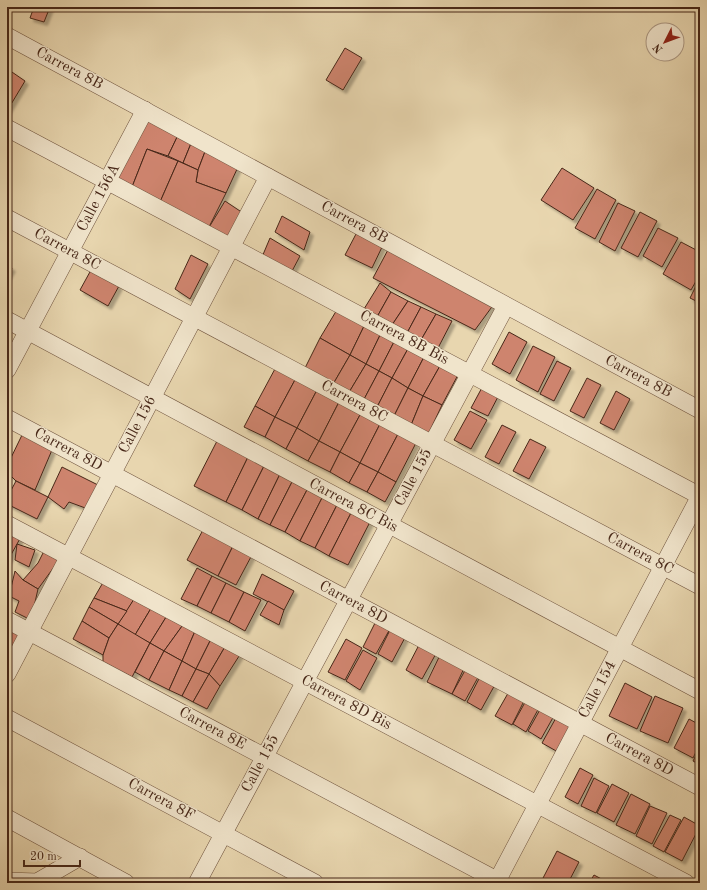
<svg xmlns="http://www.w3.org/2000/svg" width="707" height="890" font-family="'Old Standard TT',serif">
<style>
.building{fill:#ce846e;stroke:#472718;filter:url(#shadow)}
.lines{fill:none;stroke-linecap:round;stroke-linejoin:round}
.street-casing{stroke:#6f533e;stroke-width:18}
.street{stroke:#f0e4cb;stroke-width:17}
.labels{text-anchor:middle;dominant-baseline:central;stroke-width:3;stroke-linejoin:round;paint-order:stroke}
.street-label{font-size:15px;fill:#472718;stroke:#f0e4cb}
</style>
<defs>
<filter id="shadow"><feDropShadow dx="3.5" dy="3.5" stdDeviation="1" flood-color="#0004"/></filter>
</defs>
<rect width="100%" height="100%" fill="#e8d6af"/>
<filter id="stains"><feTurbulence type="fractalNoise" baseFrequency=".005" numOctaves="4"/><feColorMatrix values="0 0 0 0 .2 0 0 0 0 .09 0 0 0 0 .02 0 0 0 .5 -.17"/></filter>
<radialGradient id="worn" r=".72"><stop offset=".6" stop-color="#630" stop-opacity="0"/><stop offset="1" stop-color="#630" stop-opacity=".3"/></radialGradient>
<!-- building -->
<g class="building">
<polygon points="34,7 50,7 44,22 30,18"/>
<polygon points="345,48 362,58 343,90 326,80"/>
<polygon points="9,70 25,81 7,111 7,73"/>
<polygon points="147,118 179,133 168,156 147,149 132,187 116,179"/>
<polygon points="179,133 192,141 183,163 168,156"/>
<polygon points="192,141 206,149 198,170 183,163"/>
<polygon points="147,149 178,161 160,202 132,187"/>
<polygon points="206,149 238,167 226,193 196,182 198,170"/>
<polygon points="178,161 198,170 196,182 226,193 208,229 160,202"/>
<polygon points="562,168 594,188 573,220 541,200"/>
<polygon points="597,189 616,200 595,239 575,228"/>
<polygon points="225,201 243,213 225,240 208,229"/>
<polygon points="618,203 635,211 615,251 599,242"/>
<polygon points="640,212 657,221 638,257 621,248"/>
<polygon points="282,216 310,232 304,250 275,232"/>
<polygon points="658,228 678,238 662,267 643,256"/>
<polygon points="356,234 383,245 372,268 345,255"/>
<polygon points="270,238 300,256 291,273 262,257"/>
<polygon points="681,242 700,252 700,274 691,290 663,274"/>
<polygon points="390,246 494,304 475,330 373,278"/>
<polygon points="191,255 208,264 190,299 175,289"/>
<polygon points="7,265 12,268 7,277"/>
<polygon points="91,270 119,286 108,306 80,290"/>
<polygon points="700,278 700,303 690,298"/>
<polygon points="380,283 391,292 377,317 364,309"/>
<polygon points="391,292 408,301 392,325 377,317"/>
<polygon points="408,301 421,307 407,333 392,325"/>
<polygon points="421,307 436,314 421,340 407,333"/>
<polygon points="338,308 366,322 350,355 320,338"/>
<polygon points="436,314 452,321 437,350 421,340"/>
<polygon points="366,322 382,331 366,364 350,355"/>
<polygon points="382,331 396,338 379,371 366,364"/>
<polygon points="509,332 527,342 510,374 492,364"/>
<polygon points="320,338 350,355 332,386 304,370"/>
<polygon points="396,338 410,345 392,378 379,371"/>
<polygon points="410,345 425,355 408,388 392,378"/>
<polygon points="533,346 555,357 538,392 516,380"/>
<polygon points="350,355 366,364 348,394 332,386"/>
<polygon points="425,355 441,364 423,396 408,388"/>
<polygon points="557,361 571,368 554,401 540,394"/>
<polygon points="366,364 379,371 362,403 348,394"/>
<polygon points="441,364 459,373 442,405 423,396"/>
<polygon points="276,367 296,378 275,417 255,406"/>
<polygon points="379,371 392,378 375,411 362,403"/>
<polygon points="296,378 317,390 297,428 275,417"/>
<polygon points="392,378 408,388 392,420 375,411"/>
<polygon points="587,378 601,385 584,418 570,411"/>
<polygon points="485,382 501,391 488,416 471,408"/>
<polygon points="408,388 423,396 409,430 392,420"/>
<polygon points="317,390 339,402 319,441 297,428"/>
<polygon points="616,391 630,399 614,430 600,423"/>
<polygon points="423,396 442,405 426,439 409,430"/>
<polygon points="339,402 361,413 340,452 319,441"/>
<polygon points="255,406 275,417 265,437 244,427"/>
<polygon points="470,411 487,420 471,449 454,440"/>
<polygon points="361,413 380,424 360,463 340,452"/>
<polygon points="275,417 297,428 286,449 265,437"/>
<polygon points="380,424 398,434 378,472 360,463"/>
<polygon points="502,425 516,432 499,464 485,457"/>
<polygon points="297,428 319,441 308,461 286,449"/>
<polygon points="398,434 416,443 396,482 378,472"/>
<polygon points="22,435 52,450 35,490 16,481 7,472 7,466"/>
<polygon points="530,439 546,447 529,479 513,471"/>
<polygon points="217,441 248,457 226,502 194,486"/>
<polygon points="319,441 340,452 330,472 308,461"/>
<polygon points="340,452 360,463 349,483 330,472"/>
<polygon points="248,457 264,466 242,510 226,502"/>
<polygon points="360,463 378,472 367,492 349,483"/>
<polygon points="264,466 280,474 258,519 242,510"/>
<polygon points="62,467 100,486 88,509 69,502 64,509 48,497"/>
<polygon points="378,472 396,482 385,502 367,492"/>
<polygon points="280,474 293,480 270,525 258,519"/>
<polygon points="293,480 308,488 285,532 270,525"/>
<polygon points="16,481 48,497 37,519 7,504 7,498"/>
<polygon points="308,488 323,496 300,541 285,532"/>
<polygon points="323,496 338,503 315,548 300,541"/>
<polygon points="338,503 352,511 329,556 315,548"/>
<polygon points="352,511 371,520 348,565 329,556"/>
<polygon points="7,527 22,535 7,562"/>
<polygon points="204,528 234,544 218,576 187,560"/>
<polygon points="17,544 35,550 29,567 15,560"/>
<polygon points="234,544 253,553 236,585 218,576"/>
<polygon points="44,551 62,556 38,589 23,580 38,563"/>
<polygon points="197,568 212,576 197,606 181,599"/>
<polygon points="15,571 23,580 38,589 31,620 15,612 19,601 9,596"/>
<polygon points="262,574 294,591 284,610 253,594"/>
<polygon points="212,576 226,583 211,613 197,606"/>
<polygon points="105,579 136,596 127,611 94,598"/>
<polygon points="226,583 244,592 229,622 211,613"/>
<polygon points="244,592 261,600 245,631 229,622"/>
<polygon points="136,596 153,605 135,635 118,624"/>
<polygon points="94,598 127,611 118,624 89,607"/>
<polygon points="268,601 284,610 279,625 260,615"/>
<polygon points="153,605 168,614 150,643 135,635"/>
<polygon points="89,607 118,624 109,638 82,621"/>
<polygon points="168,614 185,622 164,651 150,643"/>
<polygon points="377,619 391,627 376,654 363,647"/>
<polygon points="82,621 109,638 103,655 73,639"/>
<polygon points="185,622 196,629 182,661 164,651"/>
<polygon points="118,624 150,643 132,677 103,662 103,655 109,638"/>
<polygon points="393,624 408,632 392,662 378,654"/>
<polygon points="7,627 23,632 7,659"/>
<polygon points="196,629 212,637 196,669 182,661"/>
<polygon points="212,637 226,645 209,674 196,669"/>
<polygon points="346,639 362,648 345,680 328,672"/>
<polygon points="421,641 438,650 422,679 406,670"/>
<polygon points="150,643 164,651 149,680 135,672"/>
<polygon points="226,645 241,653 220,686 209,674"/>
<polygon points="363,650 377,658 360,690 346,681"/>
<polygon points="164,651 182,661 169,690 149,680"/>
<polygon points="441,653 466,664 452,694 427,682"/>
<polygon points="182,661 196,669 182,696 169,690"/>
<polygon points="468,665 481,672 465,701 452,694"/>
<polygon points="196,669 209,674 193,702 182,696"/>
<polygon points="482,673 497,681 481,710 467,702"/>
<polygon points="209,674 220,686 207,709 193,702"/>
<polygon points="625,683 652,697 637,729 609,716"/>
<polygon points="511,688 526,697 512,725 495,716"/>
<polygon points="655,696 683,708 668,743 640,731"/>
<polygon points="528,697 541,704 526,732 513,724"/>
<polygon points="542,706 555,714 541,739 528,731"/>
<polygon points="557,716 573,725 558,752 542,743"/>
<polygon points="689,719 700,725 700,744 693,758 674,748"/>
<polygon points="700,747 700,765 693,761"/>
<polygon points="580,768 593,775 578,804 565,797"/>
<polygon points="594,778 609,786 596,813 581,806"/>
<polygon points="612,784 629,793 614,822 597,813"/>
<polygon points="631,794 650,804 635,834 616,825"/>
<polygon points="650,806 667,813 652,844 636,836"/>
<polygon points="670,815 681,820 664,852 653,846"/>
<polygon points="684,817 700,826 682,861 665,852"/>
<polygon points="557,851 579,862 568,883 549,883 542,880"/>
<polygon points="594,875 609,883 589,883"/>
</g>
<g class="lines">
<defs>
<g id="street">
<polyline points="7,36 700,410"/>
<polyline points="7,128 700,496"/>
<polyline points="7,218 700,586"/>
<polyline points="7,320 700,691"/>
<polyline points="7,370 145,110"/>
<polyline points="7,418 700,787"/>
<polyline points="7,524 686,883"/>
<polyline points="7,620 502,883"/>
<polyline points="7,674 268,177"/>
<polyline points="7,718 315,883"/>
<polyline points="7,818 126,883"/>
<polyline points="7,881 37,882 80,857"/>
<polyline points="197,883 506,306"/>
<polyline points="496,883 700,496"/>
</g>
</defs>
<!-- street casing -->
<use href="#street" class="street-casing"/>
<!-- street -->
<use href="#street" class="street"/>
</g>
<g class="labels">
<!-- street labels -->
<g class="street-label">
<text transform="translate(69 69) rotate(28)">Carrera 8B</text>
<text transform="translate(99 198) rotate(-62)">Calle 156A</text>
<text transform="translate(354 223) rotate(28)">Carrera 8B</text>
<text transform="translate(67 250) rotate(28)">Carrera 8C</text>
<text transform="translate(404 338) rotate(28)">Carrera 8B Bis</text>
<text transform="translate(638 377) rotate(28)">Carrera 8B</text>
<text transform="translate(354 402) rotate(28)">Carrera 8C</text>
<text transform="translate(138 425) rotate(-62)">Calle 156</text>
<text transform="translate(68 450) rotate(28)">Carrera 8D</text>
<text transform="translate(414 478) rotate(-62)">Calle 155</text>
<text transform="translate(353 506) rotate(28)">Carrera 8C Bis</text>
<text transform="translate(640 554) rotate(28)">Carrera 8C</text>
<text transform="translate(353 603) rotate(28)">Carrera 8D</text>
<text transform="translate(598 690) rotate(-62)">Calle 154</text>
<text transform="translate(346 703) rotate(28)">Carrera 8D Bis</text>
<text transform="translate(212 729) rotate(28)">Carrera 8E</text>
<text transform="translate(639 755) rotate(28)">Carrera 8D</text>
<text transform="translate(261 764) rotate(-62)">Calle 155</text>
<text transform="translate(161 800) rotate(28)">Carrera 8F</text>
</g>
</g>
<!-- margin -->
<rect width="707" height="890" fill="none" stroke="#e8d6af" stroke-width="24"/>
<rect x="8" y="8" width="691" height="874" fill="none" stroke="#472718" stroke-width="2"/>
<rect x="12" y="12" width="683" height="866" fill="none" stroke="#472718"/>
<!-- north arrow -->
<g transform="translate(665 42) rotate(228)"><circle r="19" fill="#f0e4cb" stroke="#ac9883"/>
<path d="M0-3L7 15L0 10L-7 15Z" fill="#8f2418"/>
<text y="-6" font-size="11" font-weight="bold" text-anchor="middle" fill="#472718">N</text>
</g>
<!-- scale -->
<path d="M24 860v6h56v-6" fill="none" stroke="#472718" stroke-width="2"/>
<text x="30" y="860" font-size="12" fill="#472718" stroke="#f0e4cb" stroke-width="3" paint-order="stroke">20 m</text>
<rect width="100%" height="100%" filter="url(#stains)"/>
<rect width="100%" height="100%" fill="url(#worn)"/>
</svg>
